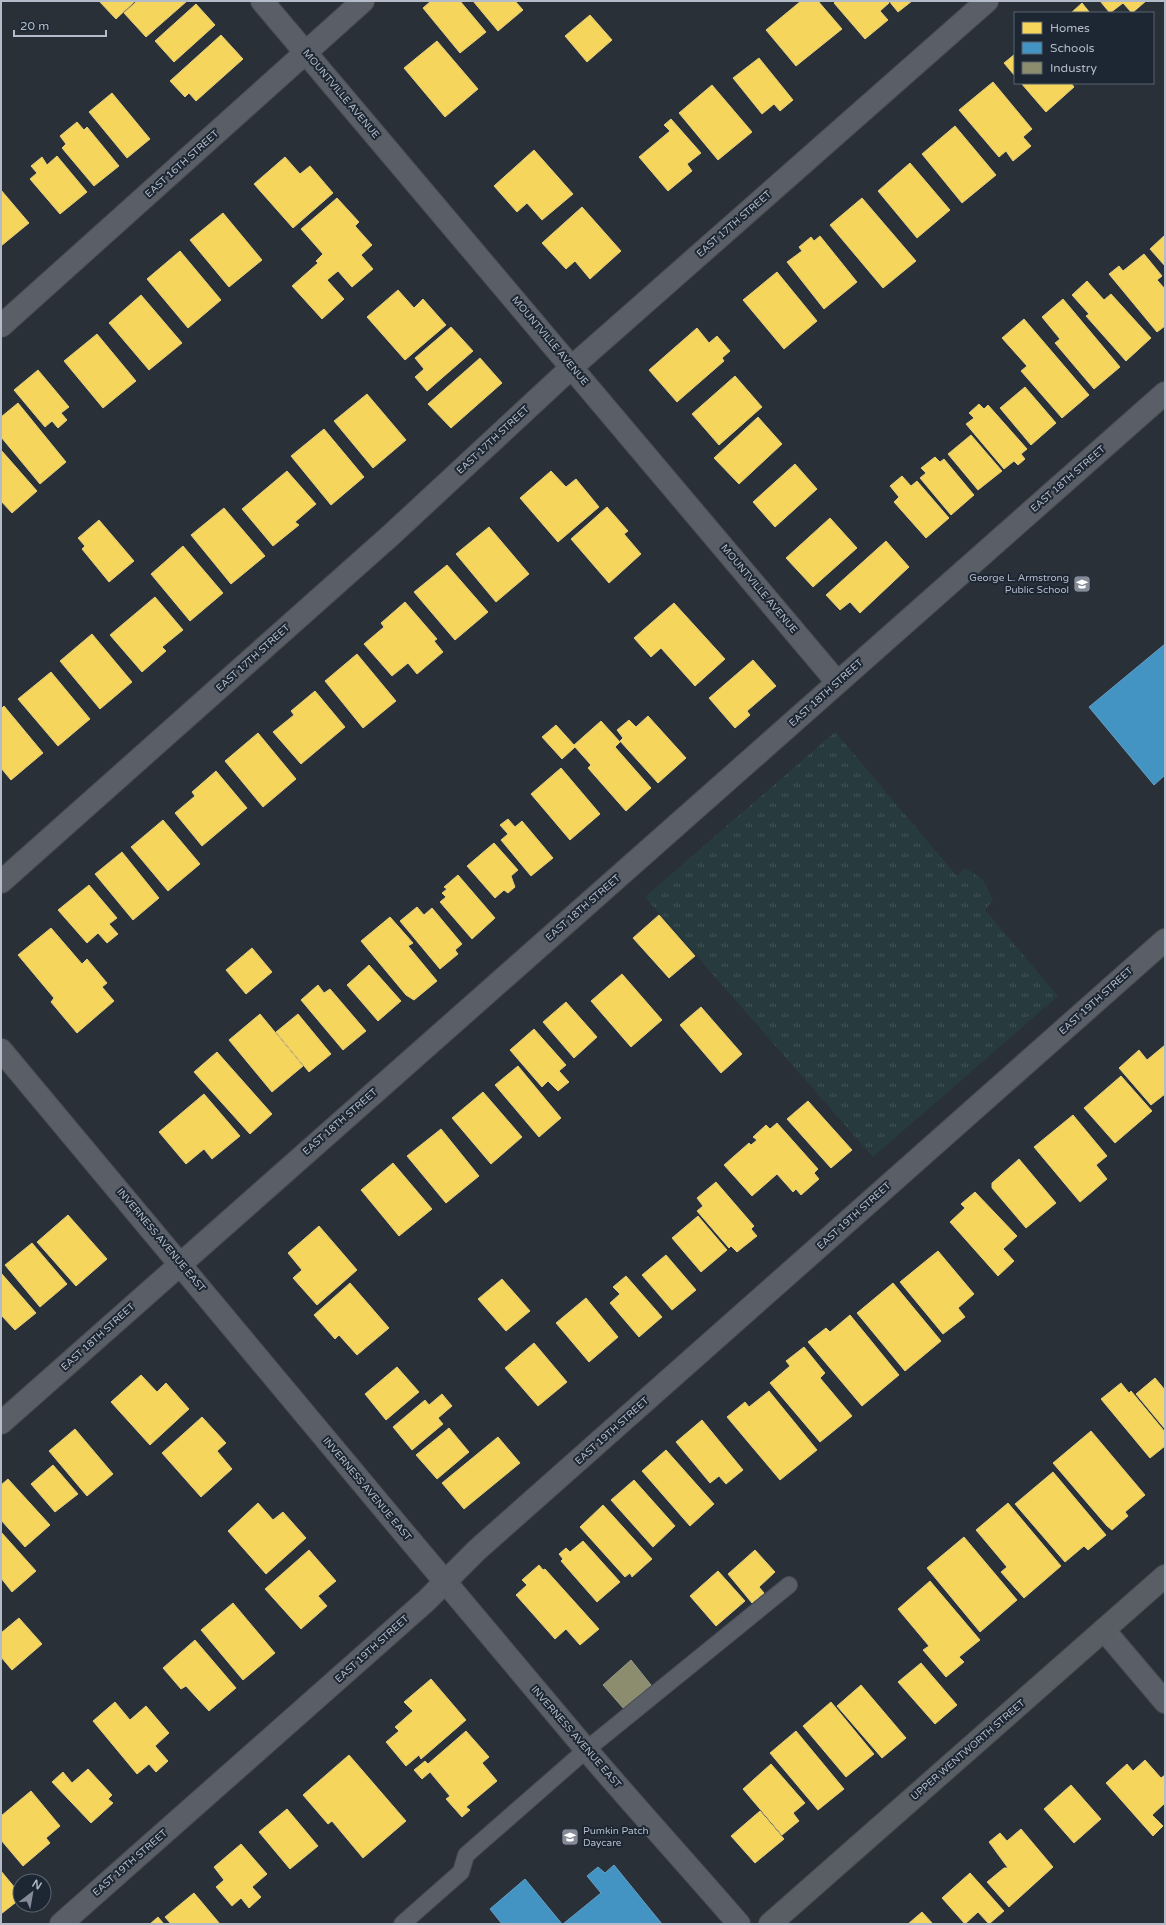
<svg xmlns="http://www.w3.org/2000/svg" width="1166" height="1925" font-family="'Varela Round',sans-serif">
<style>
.grass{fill:url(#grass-tufts)}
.homes{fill:#f6d55c;stroke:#e2ce7d}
.schools{fill:#4393c3;stroke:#659fc5}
.industry{fill:#8c8c6e;stroke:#989a89}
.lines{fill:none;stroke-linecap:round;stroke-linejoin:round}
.service-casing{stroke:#484c53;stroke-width:18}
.minor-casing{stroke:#484c53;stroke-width:24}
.tertiary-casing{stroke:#484c53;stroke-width:24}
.secondary-casing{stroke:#484c53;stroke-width:24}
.service{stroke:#5a5e66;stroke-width:16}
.minor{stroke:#5a5e66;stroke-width:22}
.tertiary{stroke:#5a5e66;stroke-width:22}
.secondary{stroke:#595d64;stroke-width:22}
.labels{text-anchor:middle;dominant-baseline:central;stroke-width:4;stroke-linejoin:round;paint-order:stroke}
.street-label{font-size:10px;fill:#b4bcc9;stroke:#1d2633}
.poi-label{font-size:10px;fill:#b4bcc9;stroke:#1d2633;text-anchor:end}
</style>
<defs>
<pattern id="grass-tufts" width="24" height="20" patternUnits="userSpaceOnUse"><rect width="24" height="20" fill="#273a3e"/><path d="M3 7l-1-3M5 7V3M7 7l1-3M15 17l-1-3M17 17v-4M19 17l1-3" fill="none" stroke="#445559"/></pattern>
</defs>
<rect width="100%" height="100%" fill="#2a3038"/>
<!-- grass -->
<polygon class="grass" points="835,732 957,876 965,868 983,880 993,900 985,910 1058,996 873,1157 645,897"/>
<!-- homes -->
<g class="homes">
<polygon points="99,1 135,1 116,19"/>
<polygon points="137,1 187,1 146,37 124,13"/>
<polygon points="431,1 460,1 486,32 460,53 423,8"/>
<polygon points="473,1 515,1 523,10 498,31"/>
<polygon points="801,1 818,1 842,29 796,66 766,30"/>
<polygon points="836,1 888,1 889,3 880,11 888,20 865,39 834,3"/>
<polygon points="889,1 912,1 898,12"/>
<polygon points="1100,1 1146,1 1132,13 1123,3 1110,13"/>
<polygon points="1082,3 1090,13 1071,13"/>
<polygon points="196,4 215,25 174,62 155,41"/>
<polygon points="590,15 612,40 587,62 565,36"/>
<polygon points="221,35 243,59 196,101 189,93 185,97 170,81"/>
<polygon points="437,41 478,89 445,117 404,68"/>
<polygon points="1015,54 1015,76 1004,63"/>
<polygon points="759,58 793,100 780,111 774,104 762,114 733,78"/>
<polygon points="993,82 1032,129 1023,137 1031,146 1013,161 1006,151 999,157 959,110"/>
<polygon points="1021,83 1071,83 1074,87 1046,112"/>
<polygon points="712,85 752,132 718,160 679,113"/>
<polygon points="112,93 150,139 127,158 89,112"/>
<polygon points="671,119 701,153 687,164 692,171 668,191 639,157 670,131 664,125"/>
<polygon points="77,122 84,130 87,127 119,166 94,186 62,148 66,144 60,136"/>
<polygon points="955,126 996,175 962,203 922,154"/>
<polygon points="534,150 573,194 542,220 527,203 517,212 494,186"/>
<polygon points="57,156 87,192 60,214 30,179 37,173 31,166 42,157 47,165"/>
<polygon points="285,157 300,174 310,166 333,193 293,228 254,184"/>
<polygon points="910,163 950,210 917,238 878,191"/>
<polygon points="1,190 29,223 1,246"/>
<polygon points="337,198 359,222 355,226 372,245 361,255 373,269 352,287 338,271 327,280 344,299 322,319 292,286 318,263 316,261 323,254 301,229"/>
<polygon points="862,198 916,261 883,288 830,225"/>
<polygon points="582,207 621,251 590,279 575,261 566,269 542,243"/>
<polygon points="223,213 262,260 229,287 190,240"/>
<polygon points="1165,235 1165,266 1150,249"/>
<polygon points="820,236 857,282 824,309 787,262 802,251 799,247 811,237 814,241"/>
<polygon points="180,251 221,300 188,328 147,279"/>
<polygon points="1144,254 1162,276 1157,280 1165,289 1165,326 1157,332 1109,274 1119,266 1123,271"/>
<polygon points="777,272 817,321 784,349 743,300"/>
<polygon points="1087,281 1104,300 1111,294 1151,338 1126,361 1086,316 1089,314 1072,295"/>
<polygon points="398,290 414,308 423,299 446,325 405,360 367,317"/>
<polygon points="141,295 182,343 149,370 109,323"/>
<polygon points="1063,299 1120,367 1094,389 1055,343 1060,339 1042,317"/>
<polygon points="1024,319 1089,395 1062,418 1021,371 1027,366 1002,338"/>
<polygon points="451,327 473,351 427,391 415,377 424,369 415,358"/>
<polygon points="697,328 709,343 717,336 730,351 722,358 724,361 677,402 649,370"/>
<polygon points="97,334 136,381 103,408 64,361"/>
<polygon points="480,358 502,383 451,428 428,404"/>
<polygon points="38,370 69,407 61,413 67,420 58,428 52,421 45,427 14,390"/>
<polygon points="735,376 762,407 719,445 692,414"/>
<polygon points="1025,387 1056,423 1031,445 1000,408"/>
<polygon points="367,394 406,440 373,468 334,421"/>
<polygon points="18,403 66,462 40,484 1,437 1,417"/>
<polygon points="979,404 984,409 988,405 1027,449 1021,454 1025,459 1018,465 1014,461 1004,469 966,424 974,418 969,413"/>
<polygon points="758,417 782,444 739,484 714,458"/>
<polygon points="324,429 364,477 331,505 291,456"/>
<polygon points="971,435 1002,471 978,490 948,454"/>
<polygon points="1,450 37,491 12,513 1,501"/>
<polygon points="935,457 940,462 944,459 974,495 951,515 920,478 926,473 921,468"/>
<polygon points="795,464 817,489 775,527 753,502"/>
<polygon points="287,471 316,504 295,522 299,525 273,546 242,509"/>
<polygon points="551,471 566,487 576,479 599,507 558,542 520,498"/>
<polygon points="902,476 911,486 917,481 949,518 926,538 894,502 899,497 890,486"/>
<polygon points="607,507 628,531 624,534 641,554 609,583 571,539"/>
<polygon points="224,508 265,556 231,584 191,535"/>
<polygon points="830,518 857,548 813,587 786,558"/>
<polygon points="99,520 134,561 109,582 82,549 85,546 78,538"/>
<polygon points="489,527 529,574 496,602 456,554"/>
<polygon points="886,541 909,567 860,613 850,602 840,610 826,595"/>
<polygon points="183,546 223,593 190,621 151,574"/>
<polygon points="447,565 488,612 455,640 414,592"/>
<polygon points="155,597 183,630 162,647 166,651 142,672 110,635"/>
<polygon points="405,602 437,639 434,641 443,652 417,674 408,663 392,676 364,644 384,627 381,623"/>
<polygon points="674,603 725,659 695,686 661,648 651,657 634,638"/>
<polygon points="92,634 132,682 100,709 60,661"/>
<polygon points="357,654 396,701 363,728 325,681"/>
<polygon points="753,660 776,686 747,711 750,715 735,728 709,698"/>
<polygon points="51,672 90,719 58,746 18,699"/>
<polygon points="315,691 345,727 301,764 273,732 294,715 291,711"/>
<polygon points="4,706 43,753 11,780 1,768 1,709"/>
<polygon points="648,716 686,758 658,783 620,741 623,738 617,730 629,720 636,727"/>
<polygon points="601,721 620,742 615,747 651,788 626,811 588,768 591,765 575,747 562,759 542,737 556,725 574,745"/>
<polygon points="258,733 296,779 263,807 225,761"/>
<polygon points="561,768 600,814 570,840 531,794"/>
<polygon points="216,771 247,808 202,846 175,813 195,796 192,792"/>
<polygon points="508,819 515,827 522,821 553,858 531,876 501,840 508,834 500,825"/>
<polygon points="163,820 200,864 168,891 131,847"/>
<polygon points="494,843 518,870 511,876 515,887 508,893 504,890 495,898 467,866"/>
<polygon points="122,852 159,898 133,920 95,874"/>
<polygon points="458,875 495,918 472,939 440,902 446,897 442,893 447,889 444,887"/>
<polygon points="89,885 117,918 109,924 118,934 107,943 98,933 87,943 58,910"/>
<polygon points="417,907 424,915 432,908 462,944 455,950 458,954 440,969 400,921"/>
<polygon points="659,915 695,956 669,978 633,938"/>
<polygon points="390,917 413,943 408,946 437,981 414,1000 406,995 361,941"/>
<polygon points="51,928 82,964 87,959 107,983 102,987 114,1001 77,1033 51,1002 54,998 18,955"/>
<polygon points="252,948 272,972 246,994 226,970"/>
<polygon points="369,965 401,1001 378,1021 347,985"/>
<polygon points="622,974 662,1020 631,1047 591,1001"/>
<polygon points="318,985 324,993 330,989 366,1031 343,1050 301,1000"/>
<polygon points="566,1002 597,1037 574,1058 543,1022"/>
<polygon points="701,1007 742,1054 721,1073 680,1025"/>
<polygon points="260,1014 303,1066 272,1092 229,1040"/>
<polygon points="298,1014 331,1054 309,1072 276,1032"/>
<polygon points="534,1029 566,1065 559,1071 569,1082 558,1091 548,1081 542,1087 510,1050"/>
<polygon points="1165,1045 1165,1094 1151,1105 1119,1068 1139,1050 1147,1060"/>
<polygon points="217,1052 272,1114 250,1134 194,1072"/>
<polygon points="518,1066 561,1118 539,1137 495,1085"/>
<polygon points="1121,1076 1152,1111 1115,1143 1084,1108"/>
<polygon points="483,1092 522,1137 491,1164 452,1118"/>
<polygon points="204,1094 240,1136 212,1159 204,1149 186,1164 159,1132"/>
<polygon points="808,1101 852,1150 831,1168 787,1119"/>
<polygon points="1073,1115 1107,1156 1096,1165 1107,1179 1080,1202 1034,1147"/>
<polygon points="777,1123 818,1169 814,1173 819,1179 801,1195 796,1189 793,1192 777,1174 752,1196 724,1165 749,1143 751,1145 757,1140 753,1137 766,1125 770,1129"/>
<polygon points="441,1129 479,1176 446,1203 407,1156"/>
<polygon points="1019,1159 1056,1203 1026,1228 992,1188 992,1183"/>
<polygon points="393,1163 432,1209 399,1236 361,1190"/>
<polygon points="716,1182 754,1226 751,1229 757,1236 737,1252 731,1246 729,1248 697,1211 703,1206 697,1198"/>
<polygon points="975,1192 1017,1236 1003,1249 1014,1261 998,1276 950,1222 965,1208 961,1204"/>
<polygon points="68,1215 107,1259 76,1286 37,1242"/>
<polygon points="698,1216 727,1250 701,1272 672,1238"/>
<polygon points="319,1226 357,1270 317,1305 293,1278 302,1270 288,1253"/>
<polygon points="32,1243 67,1284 40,1307 5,1265"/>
<polygon points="938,1251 974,1294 958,1308 965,1317 943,1334 900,1282"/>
<polygon points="666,1255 696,1290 672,1310 642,1275"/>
<polygon points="1,1273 36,1313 15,1330 1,1315"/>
<polygon points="626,1276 662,1317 639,1337 610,1303 620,1294 613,1287"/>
<polygon points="502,1279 530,1311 506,1331 478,1299"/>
<polygon points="350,1283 389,1328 357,1355 339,1335 335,1339 314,1315"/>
<polygon points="893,1283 941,1341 905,1371 857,1313"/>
<polygon points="586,1298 618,1337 589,1362 556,1323"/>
<polygon points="850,1315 899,1375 862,1406 808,1342 826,1328 830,1332"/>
<polygon points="534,1343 567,1382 538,1406 505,1368"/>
<polygon points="804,1347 825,1373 820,1378 852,1416 820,1442 770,1383 790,1366 786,1361"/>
<polygon points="397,1367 419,1392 386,1420 365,1394"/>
<polygon points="141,1375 157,1392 166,1383 189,1409 150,1445 111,1402"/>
<polygon points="1155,1378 1165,1390 1165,1429 1136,1394"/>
<polygon points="1121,1383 1129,1393 1131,1391 1165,1432 1165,1446 1150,1458 1101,1399"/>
<polygon points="769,1391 817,1450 780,1480 727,1417 745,1402 749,1407"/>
<polygon points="442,1394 452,1406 438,1418 443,1424 412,1450 393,1427 425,1400 429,1405"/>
<polygon points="202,1417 226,1443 217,1451 232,1469 201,1497 162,1453"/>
<polygon points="702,1420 743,1470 726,1484 719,1476 710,1483 676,1442"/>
<polygon points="449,1428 469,1452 437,1479 416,1455"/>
<polygon points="75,1429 113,1474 87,1496 49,1451"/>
<polygon points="1091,1431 1145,1495 1125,1512 1128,1516 1112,1530 1107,1526 1053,1463"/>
<polygon points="498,1437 520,1463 464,1509 442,1483"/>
<polygon points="666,1450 714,1504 690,1526 642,1471"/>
<polygon points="53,1465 78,1494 55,1512 31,1484"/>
<polygon points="1053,1472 1106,1535 1088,1550 1084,1546 1065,1562 1015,1504"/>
<polygon points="8,1479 50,1525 25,1547 1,1520 1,1485"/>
<polygon points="634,1480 675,1526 653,1547 611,1500"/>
<polygon points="258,1503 273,1520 283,1512 306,1538 266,1574 228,1531"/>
<polygon points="1008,1503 1061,1566 1024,1598 1001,1572 1007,1567 976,1530"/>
<polygon points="603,1505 652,1559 632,1577 630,1573 625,1577 580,1527"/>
<polygon points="1,1532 36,1571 12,1592 1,1578"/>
<polygon points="964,1537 1017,1600 980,1632 927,1568"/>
<polygon points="583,1541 620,1582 597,1602 561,1561 563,1559 559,1554 566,1548 570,1552"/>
<polygon points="309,1550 336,1581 318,1596 327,1606 301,1629 265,1589"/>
<polygon points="755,1550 775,1572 759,1587 764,1593 752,1603 728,1574"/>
<polygon points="539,1565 543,1570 545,1569 599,1629 580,1645 566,1629 555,1639 516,1595 527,1585 522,1580"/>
<polygon points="718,1571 745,1601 716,1626 690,1596"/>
<polygon points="930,1581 980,1640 959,1657 964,1662 946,1677 923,1650 929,1646 898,1609"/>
<polygon points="233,1603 275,1653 243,1680 201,1630"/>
<polygon points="19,1618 42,1644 12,1670 1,1657 1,1633"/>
<polygon points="195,1640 236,1688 209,1711 186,1686 181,1689 163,1668"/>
<polygon points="921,1663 957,1705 935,1724 898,1682"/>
<polygon points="431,1679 466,1720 421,1759 419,1755 406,1766 386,1742 399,1731 395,1727 413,1711 404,1702"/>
<polygon points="861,1685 906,1738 882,1758 837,1706"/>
<polygon points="115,1702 130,1720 146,1706 169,1733 155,1746 168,1761 156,1772 149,1764 137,1774 93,1721"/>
<polygon points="831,1702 874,1754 846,1777 803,1726"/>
<polygon points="466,1731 489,1757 482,1763 497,1781 466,1807 470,1810 462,1817 446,1799 450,1796 430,1772 422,1779 414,1770 425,1761 428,1764"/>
<polygon points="796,1731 844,1789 818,1810 770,1753"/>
<polygon points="349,1755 406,1821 363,1858 332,1821 328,1824 303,1795"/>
<polygon points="1145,1760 1161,1778 1165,1775 1165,1803 1152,1815 1163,1826 1153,1836 1106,1783 1127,1764 1133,1771"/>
<polygon points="771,1764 805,1803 793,1813 799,1821 782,1835 743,1789"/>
<polygon points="88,1769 112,1795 108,1799 113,1803 91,1823 52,1782 63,1772 72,1783"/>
<polygon points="1071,1785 1101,1819 1074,1843 1044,1809"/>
<polygon points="31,1791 60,1826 46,1838 50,1843 23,1866 1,1840 1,1816"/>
<polygon points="287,1809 318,1846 290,1869 259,1832"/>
<polygon points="760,1811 784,1839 755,1863 731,1836"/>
<polygon points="1021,1829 1053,1867 1009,1907 987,1882 1004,1868 1008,1868 989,1842 1000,1833 1007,1841"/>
<polygon points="241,1844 267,1874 252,1887 261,1897 249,1908 241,1898 232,1906 216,1887 224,1880 214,1867"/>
<polygon points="1,1871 20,1894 20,1899 1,1914"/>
<polygon points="970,1873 1004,1911 989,1924 978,1912 965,1924 942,1898"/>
<polygon points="194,1893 220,1924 171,1924 165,1917"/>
<polygon points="922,1912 933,1924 908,1924"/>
<polygon points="158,1917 164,1924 150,1924"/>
</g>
<!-- schools -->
<g class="schools">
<polygon points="1165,644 1165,775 1154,785 1089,707"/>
<polygon points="614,1865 662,1924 563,1924 601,1893 587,1876 598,1867 605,1873"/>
<polygon points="525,1879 562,1924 502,1924 490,1909"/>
</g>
<!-- industry -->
<polygon class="industry" points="631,1660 651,1685 624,1709 603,1685"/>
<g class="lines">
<defs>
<polyline id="service" points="402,1924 461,1872 466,1855 586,1750 789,1585"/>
<g id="minor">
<polyline points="262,1 837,682"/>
<polyline points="1,326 363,1"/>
<polyline points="1,882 391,535 572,367 987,1"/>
<path d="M 1,1050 C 196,1281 388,1516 584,1747 C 635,1807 688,1865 739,1924"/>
<polyline points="1,1423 1165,393"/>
<polyline points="61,1924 426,1601 477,1550 1165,940"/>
</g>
<polyline id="tertiary" points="1104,1630 1165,1702"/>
<polyline id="secondary" points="770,1924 1165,1576"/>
</defs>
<!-- service casing -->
<use href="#service" class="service-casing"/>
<!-- minor casing -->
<use href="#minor" class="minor-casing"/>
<!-- tertiary casing -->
<use href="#tertiary" class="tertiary-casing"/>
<!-- secondary casing -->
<use href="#secondary" class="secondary-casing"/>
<!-- service -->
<use href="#service" class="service"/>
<!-- minor -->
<use href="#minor" class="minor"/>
<!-- tertiary -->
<use href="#tertiary" class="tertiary"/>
<!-- secondary -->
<use href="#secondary" class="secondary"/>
</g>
<!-- icons -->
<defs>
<symbol id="school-square" viewBox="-11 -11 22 22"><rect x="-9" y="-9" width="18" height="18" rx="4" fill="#848b96" stroke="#1d2633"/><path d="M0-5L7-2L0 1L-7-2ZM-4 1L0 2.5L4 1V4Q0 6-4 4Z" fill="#fff"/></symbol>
</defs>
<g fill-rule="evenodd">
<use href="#school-square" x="1072" y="574" width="20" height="20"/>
<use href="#school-square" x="560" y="1827" width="20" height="20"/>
</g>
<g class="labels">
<!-- street labels -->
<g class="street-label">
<text transform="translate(341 94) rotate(50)">MOUNTVILLE AVENUE</text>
<text transform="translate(182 164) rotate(-42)">EAST 16TH STREET</text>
<text transform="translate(734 224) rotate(-41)">EAST 17TH STREET</text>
<text transform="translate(550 341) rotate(50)">MOUNTVILLE AVENUE</text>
<text transform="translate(493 440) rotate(-43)">EAST 17TH STREET</text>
<text transform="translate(1068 479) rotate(-41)">EAST 18TH STREET</text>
<text transform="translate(759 589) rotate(50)">MOUNTVILLE AVENUE</text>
<text transform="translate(253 658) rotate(-42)">EAST 17TH STREET</text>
<text transform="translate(826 693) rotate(-42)">EAST 18TH STREET</text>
<text transform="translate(583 908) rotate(-41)">EAST 18TH STREET</text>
<text transform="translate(1096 1001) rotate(-42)">EAST 19TH STREET</text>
<text transform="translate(340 1122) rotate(-41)">EAST 18TH STREET</text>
<text transform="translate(854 1216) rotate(-42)">EAST 19TH STREET</text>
<text transform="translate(161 1240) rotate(50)">INVERNESS AVENUE EAST</text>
<text transform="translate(98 1337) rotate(-42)">EAST 18TH STREET</text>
<text transform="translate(612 1431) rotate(-42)">EAST 19TH STREET</text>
<text transform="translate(367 1489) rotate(50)">INVERNESS AVENUE EAST</text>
<text transform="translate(372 1649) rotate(-42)">EAST 19TH STREET</text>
<text transform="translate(576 1737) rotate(49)">INVERNESS AVENUE EAST</text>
<text transform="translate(968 1750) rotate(-41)">UPPER WENTWORTH STREET</text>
<text transform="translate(130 1863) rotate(-41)">EAST 19TH STREET</text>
</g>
<!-- poi labels -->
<g class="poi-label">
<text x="1069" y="578">George L. Armstrong<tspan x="1069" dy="12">Public School</tspan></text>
<text x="583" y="1831" text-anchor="start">Pumkin Patch<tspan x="583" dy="12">Daycare</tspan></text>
</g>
</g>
<!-- border -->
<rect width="1166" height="1925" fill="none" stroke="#b4bcc9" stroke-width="4"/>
<!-- legend -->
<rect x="1014" y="12" width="140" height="72" fill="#1d2633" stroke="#59626f"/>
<rect x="1022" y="22" width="20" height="12" fill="#f6d55c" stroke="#59626f"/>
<text x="1050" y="32" font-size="12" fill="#b4bcc9">Homes</text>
<rect x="1022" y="42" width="20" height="12" fill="#4393c3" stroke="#59626f"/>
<text x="1050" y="52" font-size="12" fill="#b4bcc9">Schools</text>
<rect x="1022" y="62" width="20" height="12" fill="#8c8c6e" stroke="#59626f"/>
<text x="1050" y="72" font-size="12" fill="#b4bcc9">Industry</text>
<!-- north arrow -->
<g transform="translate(32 1893) rotate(31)"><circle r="19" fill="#1d2633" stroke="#59626f"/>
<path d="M0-3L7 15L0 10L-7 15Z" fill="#848b96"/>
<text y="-6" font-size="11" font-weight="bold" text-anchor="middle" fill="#b4bcc9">N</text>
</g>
<!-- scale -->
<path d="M14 30v6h92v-6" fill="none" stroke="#b4bcc9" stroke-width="2"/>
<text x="20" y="30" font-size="12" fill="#b4bcc9" stroke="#1d2633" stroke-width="3" paint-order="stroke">20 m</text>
</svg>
